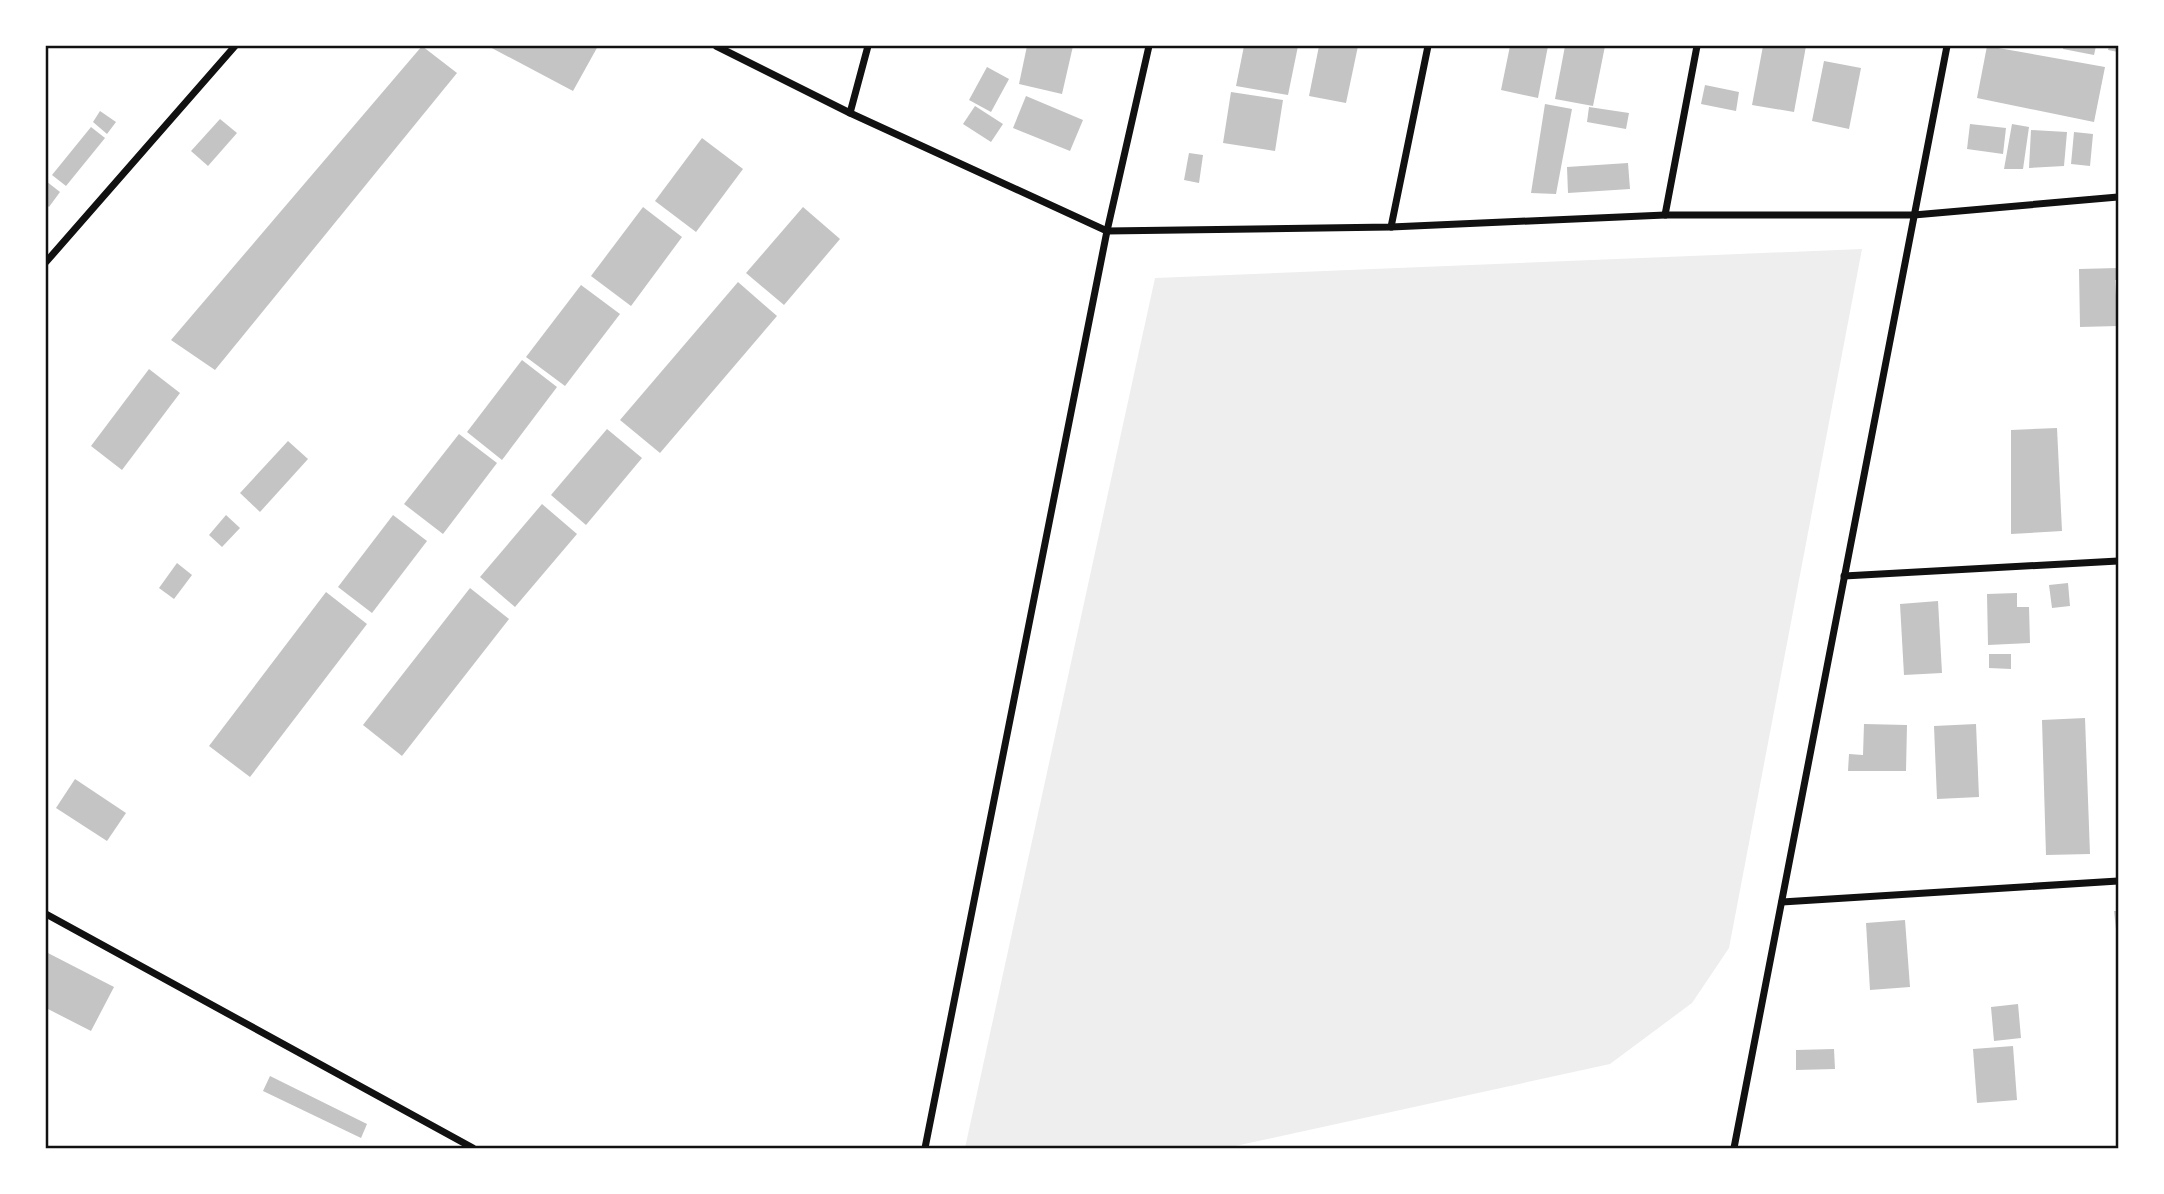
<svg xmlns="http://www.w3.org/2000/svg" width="2164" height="1194" font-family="'Fira Sans',sans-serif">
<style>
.green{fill:#eee}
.building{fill:#c4c4c4}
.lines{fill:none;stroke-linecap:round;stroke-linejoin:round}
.minor{stroke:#111;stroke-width:7}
.neatline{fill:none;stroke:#111;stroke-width:2.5}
</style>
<rect width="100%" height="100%" fill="#fff"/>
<!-- green -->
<polygon class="green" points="1862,249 1729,948 1692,1003 1610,1064 1226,1148 965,1148 1155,278"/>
<!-- building -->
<g class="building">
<polygon points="422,46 457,73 215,370 171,340"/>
<polygon points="488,46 598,46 573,91"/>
<polygon points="1027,46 1073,46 1062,94 1019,84"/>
<polygon points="1244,46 1298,46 1288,95 1236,86"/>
<polygon points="1319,46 1358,46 1346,103 1309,96"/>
<polygon points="1510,46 1548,46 1538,98 1501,90"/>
<polygon points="1565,46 1605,46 1593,106 1555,99"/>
<polygon points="1763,46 1806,46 1794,112 1752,105"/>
<polygon points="1987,46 2105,67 2094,122 1977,98"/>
<polygon points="2064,46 2096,46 2094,55 2063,49"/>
<polygon points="2109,46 2118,46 2118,52 2108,50"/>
<polygon points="1824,61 1861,68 1849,129 1812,121"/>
<polygon points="987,67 1009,79 991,112 969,100"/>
<polygon points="1705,85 1739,92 1736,111 1701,104"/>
<polygon points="1231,92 1283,100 1275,151 1223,143"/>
<polygon points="1026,96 1083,120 1070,151 1013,128"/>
<polygon points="1545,104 1572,109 1556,194 1531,193"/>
<polygon points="975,106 1003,124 991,142 963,124"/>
<polygon points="1589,107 1629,113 1626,129 1587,122"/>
<polygon points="100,111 116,122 107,134 93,122"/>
<polygon points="220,119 237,133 208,166 191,151"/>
<polygon points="1970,124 2006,128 2003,154 1967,149"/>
<polygon points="2012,124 2029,127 2023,169 2004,169"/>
<polygon points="91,127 105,138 66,186 52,175"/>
<polygon points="2031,130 2067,132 2064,166 2029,168"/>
<polygon points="2074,132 2093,134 2090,166 2071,164"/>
<polygon points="702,138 743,169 696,232 655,201"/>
<polygon points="1189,153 1203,155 1199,183 1184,180"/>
<polygon points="1628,163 1630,189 1568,193 1567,167"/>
<polygon points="46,181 60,192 49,207 46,204"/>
<polygon points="643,207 682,237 631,306 591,276"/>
<polygon points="803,207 840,239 784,305 746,273"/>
<polygon points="2118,268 2118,280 2115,280 2118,326 2080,327 2079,269"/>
<polygon points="738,282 777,316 660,453 620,420"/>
<polygon points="581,285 620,314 565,386 526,357"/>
<polygon points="522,360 557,387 502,460 467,432"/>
<polygon points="149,369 180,393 122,470 91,446"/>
<polygon points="2057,428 2062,531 2011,534 2011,430"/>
<polygon points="607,429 642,458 586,525 551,495"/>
<polygon points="459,434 497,463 443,534 404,504"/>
<polygon points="288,441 308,459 260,512 240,493"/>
<polygon points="542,504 577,534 515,607 480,577"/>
<polygon points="226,515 240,528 222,547 209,535"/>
<polygon points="393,515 427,541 372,613 338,587"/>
<polygon points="177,563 192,575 174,599 159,588"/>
<polygon points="2068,583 2070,606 2052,608 2049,585"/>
<polygon points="470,588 509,619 402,756 363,725"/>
<polygon points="326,592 367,624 250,777 209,746"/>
<polygon points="2017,593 2017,607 2029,607 2030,643 1988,645 1987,594"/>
<polygon points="1938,601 1942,673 1904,675 1900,604"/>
<polygon points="1989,654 2011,654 2011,669 1989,668"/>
<polygon points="2085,718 2090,854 2046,855 2042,720"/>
<polygon points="1864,724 1907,725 1906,771 1848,771 1849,754 1863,755"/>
<polygon points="1976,724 1979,797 1937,799 1934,726"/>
<polygon points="75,779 126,813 107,841 56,808"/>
<polygon points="2114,911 2118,911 2118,929 2116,929"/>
<polygon points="1905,920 1910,987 1870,990 1866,923"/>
<polygon points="46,952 114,987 91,1031 46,1008"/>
<polygon points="2018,1004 2021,1038 1994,1041 1991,1007"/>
<polygon points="2013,1046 2017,1100 1977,1103 1973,1049"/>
<polygon points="1834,1049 1835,1069 1796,1070 1796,1050"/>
<polygon points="270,1076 367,1124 361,1138 263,1091"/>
</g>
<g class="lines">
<!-- minor -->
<g class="minor">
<polyline points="716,46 850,113 1107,231 1391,227 1665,215 1914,215 2118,197"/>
<polyline points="850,113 868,46"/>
<polyline points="1665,215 1697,46"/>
<polyline points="1391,227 1428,46"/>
<polyline points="46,262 235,46"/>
<polyline points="1844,576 2118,561"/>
<polyline points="1782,902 2118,881"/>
<polyline points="46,914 473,1148"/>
<polyline points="925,1148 1107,231 1149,46"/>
<polyline points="1734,1148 1947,46"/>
</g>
</g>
<!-- border -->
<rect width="2164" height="1194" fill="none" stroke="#ffffff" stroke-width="94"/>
<rect x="47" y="47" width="2070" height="1100" class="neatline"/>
</svg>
